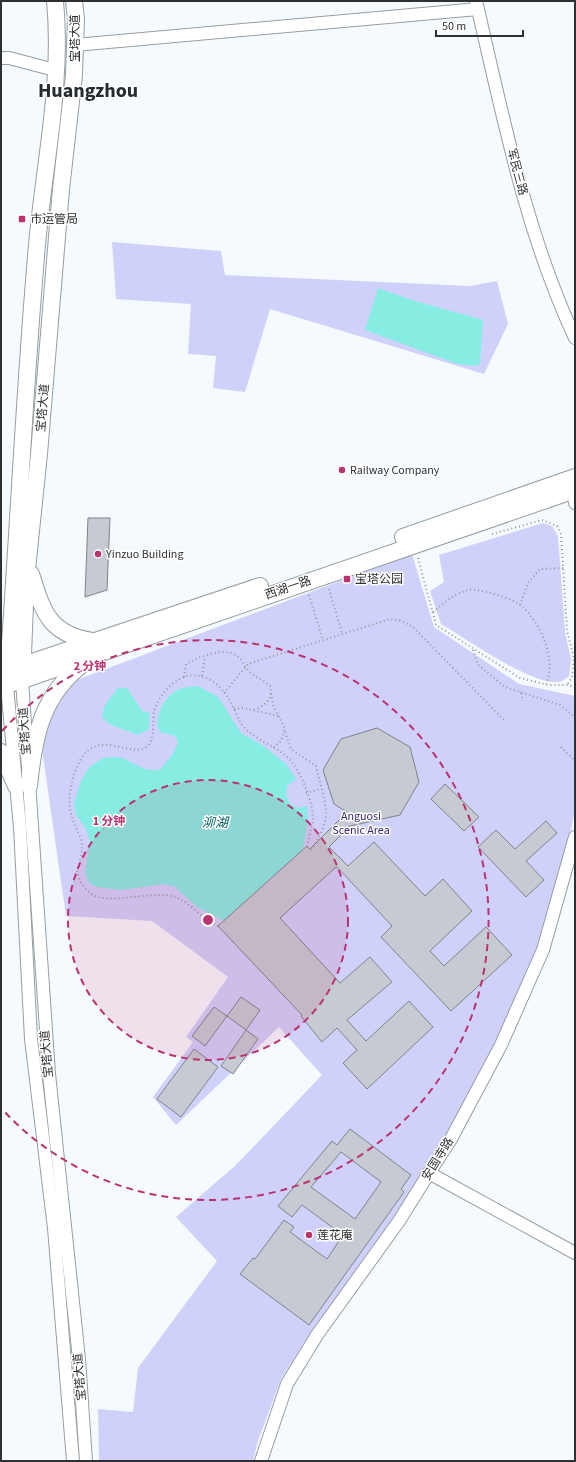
<svg xmlns="http://www.w3.org/2000/svg" width="576" height="1462" font-family="'Source Sans 3','Noto Sans SC',sans-serif">
<style>
.green{fill:#d0d1fa}
.water{fill:#87ede3}
.building{fill:#c6cbd3;stroke:#7e838a;fill-rule:evenodd}
.lines{fill:none;stroke-linecap:round;stroke-linejoin:round}
.minor-casing{stroke:#959ea3;stroke-width:14}
.major-casing{stroke:#959ea3;stroke-width:18}
.path{stroke:#93979a;stroke-width:2;stroke-dasharray:1 3;stroke-linecap:butt}
.minor{stroke:#fff;stroke-width:12}
.major{stroke:#fff;stroke-width:16}
.ring{fill:none;stroke:#bb326f;stroke-width:2;stroke-dasharray:7 5}
.poi-dot{fill:#bb326f;stroke:#fff;stroke-width:1.5}
.labels{text-anchor:middle;dominant-baseline:central;stroke-width:3;stroke-linejoin:round;paint-order:stroke}
.street-label{font-size:12px;fill:#2e3133;stroke:#fff}
.poi-label{font-size:12px;fill:#2e3133;stroke:#fff;text-anchor:start}
.park-label{font-size:12px;fill:#372b78;stroke:#fff}
.water-label{font-size:13px;font-style:italic;fill:#02605a;stroke:#fff}
.town-label{font-size:20px;font-weight:bold;fill:#252c30;stroke:#fff}
.centre{fill:#bb326f;stroke:#fff;stroke-width:2}
.ring-label{font-size:12px;text-anchor:middle;font-weight:bold;fill:#bb326f;stroke:#fff;stroke-width:3;stroke-linejoin:round;paint-order:stroke}
</style>
<rect width="100%" height="100%" fill="#f5fafe"/>
<!-- green -->
<g class="green">
<polygon points="112,242 221,251 225,275 470,286 497,281 508,324 484,374 270,309 245,392 213,388 216,356 188,354 191,304 116,299"/>
<path d="M 543,523 L 552,526 L 558,536 L 565,632 L 571,659 L 569,676 C 564,681 559,683 552,682 C 523,679 468,640 441,624 L 430,591 L 444,582 L 439,555 Z"/>
<polygon points="412,554 434,627 519,684 575,696 575,808 569,841 537,950 496,1044 448,1135 393,1220 308,1337 281,1379 258,1441 253,1461 99,1461 98,1409 133,1412 138,1368 217,1261 176,1217 236,1165 322,1075 279,1027 176,1125 153,1097 193,1042 186,1037 228,977 152,921 66,916 41,742 52,707 71,682"/>
</g>
<!-- water -->
<g class="water">
<polygon points="378,288 412,300 483,320 480,364 475,366 457,364 365,330"/>
<path d="M 198,686 L 218,697 L 241,733 L 265,747 L 286,764 L 296,779 L 287,786 L 286,796 L 290,804 L 298,808 L 307,806 L 308,821 L 303,849 L 224,921 L 197,907 L 175,887 L 164,884 L 120,890 L 97,887 L 89,883 L 85,873 L 90,841 L 86,829 L 76,815 L 74,804 L 81,781 L 89,767 L 103,758 L 120,757 L 147,770 L 160,770 L 172,755 L 178,743 L 175,736 L 160,732 C 152,718 165,695 179,689 C 184,687 192,687 198,686 Z"/>
<path d="M 118,688 L 127,688 L 143,712 L 149,712 L 149,729 L 138,735 C 103,721 89,723 118,688 Z"/>
</g>
<!-- building -->
<g class="building">
<polygon points="88,518 110,518 107,590 85,597"/>
<polygon points="377,728 410,747 419,782 400,815 350,826 329,847 348,866 374,842 425,896 443,879 472,911 430,951 444,966 486,927 512,955 451,1011 381,937 392,926 339,869 336,867 280,918 340,983 370,957 392,982 347,1020 366,1041 409,1001 433,1027 367,1089 343,1063 357,1050 337,1028 322,1042 301,1016 302,1015 218,926 307,846 310,849 347,812 334,804 323,770 341,739"/>
<polygon points="445,784 479,817 464,831 431,799"/>
<polygon points="546,821 557,833 526,861 544,880 526,897 478,847 496,830 515,849"/>
<polygon points="241,997 260,1010 246,1030 227,1016"/>
<polygon points="214,1007 227,1016 205,1046 192,1036"/>
<polygon points="246,1030 258,1039 233,1074 221,1066"/>
<polygon points="194,1049 218,1067 181,1117 157,1099"/>
<path d="M 350,1129 L 411,1175 L 401,1189 L 404,1192 L 309,1325 L 240,1274 L 253,1258 L 255,1259 L 284,1220 L 294,1227 L 290,1232 L 327,1259 L 343,1235 L 302,1205 L 292,1217 L 278,1206 L 332,1141 L 337,1145 ZM 341,1152 L 381,1182 L 355,1219 L 311,1187 Z"/>
</g>
<g class="lines">
<defs>
<g id="minor">
<path d="M 476,1 C 503,116 525,231 575,338"/>
<polyline points="75,45 478,9"/>
<polyline points="1,58 9,58 55,70"/>
<polyline points="573,482 575,503"/>
<polyline points="22,680 49,1074 79,1359 86,1461"/>
<polyline points="7,686 20,827 31,1039 54,1228 73,1461"/>
<polyline points="429,1173 575,1253"/>
<polyline points="261,1461 287,1384 317,1335 399,1221 429,1173 451,1139 501,1045 543,950 575,837"/>
</g>
<g id="major">
<polyline points="403,537 575,477"/>
<path d="M 31,574 C 43,612 49,634 92,641"/>
<polyline points="14,668 260,586"/>
<polyline points="22,680 26,579 39,454 61,189 74,75 76,19 74,1"/>
<polyline points="14,683 575,490"/>
<path d="M 7,686 C 18,539 24,392 37,245 C 44,164 63,82 55,1"/>
<polyline points="1,752 16,786"/>
<path d="M 29,786 C 34,737 41,695 84,663"/>
</g>
</defs>
<!-- minor casing -->
<use href="#minor" class="minor-casing"/>
<!-- major casing -->
<use href="#major" class="major-casing"/>
<!-- path -->
<g class="path">
<polyline points="492,534 542,520 557,526 561,534 567,631 574,658 572,677 567,685"/>
<polyline points="418,558 436,625 520,678 548,685 567,685 575,687"/>
<polyline points="329,589 342,633"/>
<polyline points="309,595 323,640"/>
<polyline points="520,605 528,583 540,569 563,568"/>
<path d="M 433,612 C 444,603 454,593 469,590 C 480,588 515,599 523,607 C 541,624 557,661 546,684"/>
<polyline points="473,650 478,665 505,687 560,705 575,717"/>
<polyline points="202,676 205,657"/>
<path d="M 184,677 L 186,664 C 198,657 223,647 236,655 C 242,659 243,664 247,669 C 253,676 263,680 270,686 L 273,705 L 285,729 L 281,741 L 273,748"/>
<polyline points="224,693 248,664 390,619 402,621 413,627 504,720"/>
<polyline points="521,693 523,701"/>
<polyline points="234,709 243,708 279,716"/>
<path d="M 254,710 C 263,706 269,703 271,693"/>
<path d="M 285,732 L 291,749 L 316,766 C 319,781 325,797 326,812 C 327,824 317,840 311,850"/>
<polyline points="561,747 575,761"/>
<polyline points="306,793 321,789"/>
<path d="M 218,926 C 201,920 190,900 172,896 C 150,892 117,902 98,897 C 88,895 79,882 77,872 C 79,863 83,853 82,843 C 80,834 74,826 72,817 C 66,800 72,774 81,759 C 98,730 129,756 145,748 C 156,742 152,721 154,711 C 158,700 165,689 175,682 C 179,680 182,677 186,676 C 211,672 226,690 235,711 C 238,717 239,722 244,727 C 256,740 273,745 286,756 C 300,768 313,801 313,819 C 312,828 309,837 307,846"/>
</g>
<!-- minor -->
<use href="#minor" class="minor"/>
<!-- major -->
<use href="#major" class="major"/>
</g>
<!-- distance rings -->
<circle cx="208" cy="920" r="140" fill="#bb326f" fill-opacity=".12"/>
<g class="ring">
<circle cx="208" cy="920" r="140"/>
<path d="M2 731A280 280 0 1 1 2 1109"/>
</g>
<!-- markers -->
<g class="poi-dot">
<rect x="18" y="215" width="8" height="8" rx="2"/>
<circle cx="342" cy="470" r="4"/>
<circle cx="98" cy="554" r="4"/>
<rect x="343" y="575" width="8" height="8" rx="2"/>
<circle cx="309" cy="1235" r="4"/>
</g>
<g class="labels">
<!-- street labels -->
<g class="street-label">
<text transform="translate(75 38) rotate(-90)">宝塔大道</text>
<text transform="translate(517 172) rotate(75)">军民三路</text>
<text transform="translate(43 408) rotate(-85)">宝塔大道</text>
<text transform="translate(288 588) rotate(-19)">西湖一路</text>
<text transform="translate(25 731) rotate(-94)">宝塔大道</text>
<text transform="translate(47 1054) rotate(-95)">宝塔大道</text>
<text transform="translate(438 1159) rotate(-58)">安国寺路</text>
<text transform="translate(80 1377) rotate(-95)">宝塔大道</text>
</g>
<!-- poi labels -->
<g class="poi-label">
<text x="30" y="219">市运管局</text>
<text x="350" y="470">Railway Company</text>
<text x="106" y="554">Yinzuo Building</text>
<text x="355" y="579">宝塔公园</text>
<text x="317" y="1235">莲花庵</text>
</g>
<!-- park labels -->
<g class="park-label">
<text x="361" y="816">Anguosi<tspan x="361" dy="14">Scenic Area</tspan></text>
</g>
<!-- water labels -->
<g class="water-label">
<text x="215" y="823">泖湖</text>
</g>
<!-- town labels -->
<g class="town-label">
<text x="88" y="91">Huangzhou</text>
</g>
</g>
<circle cx="208" cy="920" r="6" class="centre"/>
<g class="ring-label">
<text x="90" y="670">2 分钟</text>
<text x="109" y="825">1 分钟</text>
</g>
<!-- border -->
<rect width="576" height="1462" fill="none" stroke="#2e3133" stroke-width="4"/>
<!-- scale -->
<path d="M436 30v6h87v-6" fill="none" stroke="#2e3133" stroke-width="2"/>
<text x="442" y="30" font-size="12" fill="#2e3133" stroke="#ffffff" stroke-width="3" paint-order="stroke">50 m</text>
</svg>
